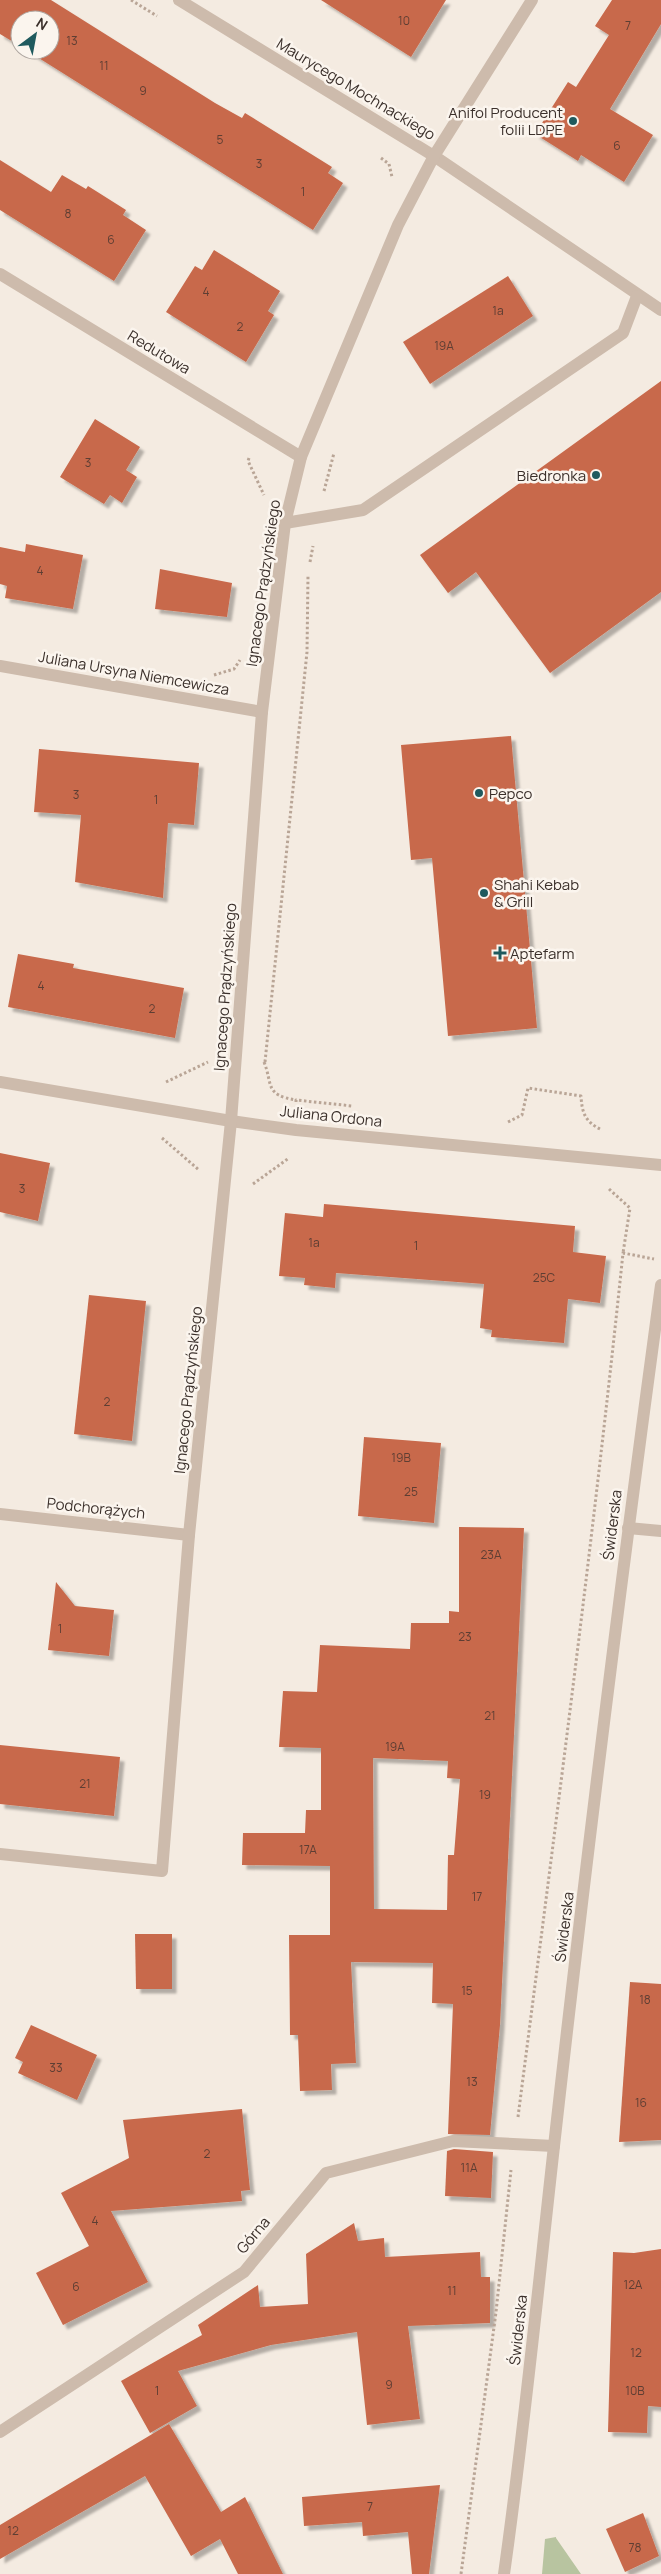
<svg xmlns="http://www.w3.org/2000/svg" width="661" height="2574" font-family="Manrope,sans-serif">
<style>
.green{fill:#b8c4a0}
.building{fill:#c8694b;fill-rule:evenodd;filter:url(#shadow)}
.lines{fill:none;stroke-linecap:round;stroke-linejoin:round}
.path{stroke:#b9a596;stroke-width:3;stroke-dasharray:2.5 2.5;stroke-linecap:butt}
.minor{stroke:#cdbbac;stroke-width:12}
.tertiary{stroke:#cdbbac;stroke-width:12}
.poi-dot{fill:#1f5a5e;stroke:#fbf5ee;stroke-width:2}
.labels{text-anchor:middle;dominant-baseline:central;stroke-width:5;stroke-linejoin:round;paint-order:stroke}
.number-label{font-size:12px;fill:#5e3e33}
.street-label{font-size:15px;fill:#3b302b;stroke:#fbf5ee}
.poi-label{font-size:15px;fill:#3b302b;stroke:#fbf5ee;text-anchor:start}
</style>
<defs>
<filter id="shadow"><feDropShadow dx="4.5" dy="4.5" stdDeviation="1" flood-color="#0004"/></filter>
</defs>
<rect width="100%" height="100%" fill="#f4ebe1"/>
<!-- green -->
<polygon class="green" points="556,2537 556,2538 581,2574 542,2574 545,2539"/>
<!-- building -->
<g class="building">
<polygon points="0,0 51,0 215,103 242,118 245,113 332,167 328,173 343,183 313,230 26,50 50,50 50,20 20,20 20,46 0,34"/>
<polygon points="321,0 446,0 411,57"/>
<polygon points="612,0 661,0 661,24 610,109 653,135 624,182 581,155 578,161 535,134 568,82 576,87 609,35 595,26"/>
<polygon points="0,160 51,192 62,175 86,189 88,186 126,210 123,215 146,230 114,281 0,210"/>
<polygon points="214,250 280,291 268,311 274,315 246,362 166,312 195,266 202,270"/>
<polygon points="508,276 533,316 430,384 403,342"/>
<polygon points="661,381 661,592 550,673 476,572 448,593 420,555"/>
<polygon points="95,419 140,447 126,470 137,477 122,503 110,495 104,504 60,477"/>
<polygon points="26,544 83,555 73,609 5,598 7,586 0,584 0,547 25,552"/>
<polygon points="160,569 232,583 227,617 155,609"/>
<polygon points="511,736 537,1028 448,1036 432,858 411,860 401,745"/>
<polygon points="39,749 199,763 194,825 168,823 163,898 75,882 81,815 34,812"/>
<polygon points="18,954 74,964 73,968 184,988 175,1038 8,1007"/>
<polygon points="0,1153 50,1163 38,1221 0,1212"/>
<polygon points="324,1204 575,1226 573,1252 606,1256 600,1303 568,1299 564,1343 491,1337 492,1330 480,1328 484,1284 336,1273 335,1288 304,1285 305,1278 279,1276 285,1213 323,1217"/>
<polygon points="89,1295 146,1301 132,1441 74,1434"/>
<polygon points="364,1437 441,1443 434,1523 358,1516"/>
<path d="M 459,1527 L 524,1528 L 500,2025 L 490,2135 L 448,2134 L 453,2004 L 432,2003 L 433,1963 L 351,1962 L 356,2063 L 331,2064 L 332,2090 L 300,2091 L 298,2035 L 290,2035 L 289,1935 L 330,1935 L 330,1866 L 242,1865 L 243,1833 L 305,1833 L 306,1810 L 321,1810 L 321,1748 L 279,1747 L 283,1691 L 317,1692 L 320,1645 L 410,1649 L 411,1623 L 449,1623 L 449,1611 L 459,1612 ZM 373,1758 L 448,1761 L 447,1778 L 460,1779 L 454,1855 L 448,1855 L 447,1910 L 374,1909 Z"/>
<polygon points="56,1582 75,1606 114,1610 109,1656 48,1650"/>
<polygon points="0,1745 120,1757 114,1816 0,1804"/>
<polygon points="135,1934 172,1934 172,1989 136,1989"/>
<polygon points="630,1982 661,1984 661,2140 619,2142"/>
<polygon points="31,2025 97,2055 77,2100 18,2073 23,2062 15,2058"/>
<polygon points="242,2109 250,2190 241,2191 242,2201 111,2211 148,2282 63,2325 36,2273 89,2246 61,2193 129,2158 123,2120"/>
<polygon points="454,2149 493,2152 491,2198 445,2196 447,2151"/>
<polygon points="354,2223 358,2241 384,2238 385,2257 480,2252 481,2277 490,2277 490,2323 408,2326 420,2419 367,2425 357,2332 271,2345 178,2371 197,2406 150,2433 121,2381 202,2335 198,2325 258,2285 260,2307 308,2304 306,2254"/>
<polygon points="661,2249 661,2407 648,2406 647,2433 608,2432 613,2252 634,2253"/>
<polygon points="169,2424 221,2512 245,2497 283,2574 238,2574 220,2539 191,2556 145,2476 0,2559 0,2525"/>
<polygon points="440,2485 429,2574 412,2574 408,2532 363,2536 362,2522 304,2526 302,2497"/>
<polygon points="643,2513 659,2556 625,2572 606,2529"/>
</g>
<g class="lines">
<!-- path -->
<g class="path">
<polyline points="131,0 157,16"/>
<polyline points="381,158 389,164 392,177"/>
<polyline points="249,458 248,461 264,495"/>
<polyline points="324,491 334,453"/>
<polyline points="310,562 313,546"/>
<polyline points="214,675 234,669 240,660"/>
<path d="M 264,1062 C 273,1084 264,1095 296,1100"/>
<polyline points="265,1062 307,652 308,575"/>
<polyline points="166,1082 208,1062"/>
<polyline points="296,1102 296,1100 352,1106"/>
<path d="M 508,1122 L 522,1115 L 528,1088 L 581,1096 C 582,1113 585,1122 602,1130"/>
<polyline points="162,1138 199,1170"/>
<polyline points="253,1184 289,1158"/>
<polyline points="609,1189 630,1208 623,1253"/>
<path d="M 518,2117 C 555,1829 593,1542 623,1253 L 654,1259"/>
<polyline points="461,2574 496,2312 511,2170"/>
</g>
<!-- minor -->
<g class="minor">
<polyline points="179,0 434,156 661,310"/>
<polyline points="0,274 301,457"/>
<polyline points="285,523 363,510 623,333 637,296"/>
<polyline points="0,666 262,712"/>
<polyline points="0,1082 231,1121 296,1130 661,1165"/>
<polyline points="0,1514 189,1535"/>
<polyline points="628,1528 661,1531"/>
<polyline points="0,1854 162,1871 189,1535 231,1121 262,712 285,523 301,457 398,225 434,156 532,0"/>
<polyline points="0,2432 244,2272 326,2173 453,2141 554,2146"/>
</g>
<!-- tertiary -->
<path class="tertiary" d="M 504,2574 C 524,2432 538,2289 554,2146 C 586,1859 622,1572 661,1285"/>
</g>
<!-- markers -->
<g class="poi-dot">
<circle cx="573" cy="121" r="5"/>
<circle cx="596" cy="475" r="5"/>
<circle cx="479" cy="793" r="5"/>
<circle cx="484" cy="893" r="5"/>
<path d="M497.5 945.5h5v5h5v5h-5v5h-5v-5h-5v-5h5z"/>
</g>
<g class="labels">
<!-- number labels -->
<g class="number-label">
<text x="404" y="20">10</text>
<text x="628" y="25">7</text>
<text x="72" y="40">13</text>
<text x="104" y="65">11</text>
<text x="143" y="90">9</text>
<text x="220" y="139">5</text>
<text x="617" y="145">6</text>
<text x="259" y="163">3</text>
<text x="303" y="191">1</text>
<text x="68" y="213">8</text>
<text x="111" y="239">6</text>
<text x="206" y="291">4</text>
<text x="498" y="310">1a</text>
<text x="240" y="326">2</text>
<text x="444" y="345">19A</text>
<text x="88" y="462">3</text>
<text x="40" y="570">4</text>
<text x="76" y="794">3</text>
<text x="156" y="799">1</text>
<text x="41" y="985">4</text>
<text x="152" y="1008">2</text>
<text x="22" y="1188">3</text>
<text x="314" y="1242">1a</text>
<text x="416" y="1245">1</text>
<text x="544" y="1277">25C</text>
<text x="107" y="1401">2</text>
<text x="401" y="1457">19B</text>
<text x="411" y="1491">25</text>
<text x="491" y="1554">23A</text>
<text x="60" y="1628">1</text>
<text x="465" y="1636">23</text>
<text x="490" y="1715">21</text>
<text x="395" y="1746">19A</text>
<text x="85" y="1783">21</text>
<text x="485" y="1794">19</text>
<text x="308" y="1849">17A</text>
<text x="477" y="1896">17</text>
<text x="467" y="1990">15</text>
<text x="645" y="1999">18</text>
<text x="56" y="2067">33</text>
<text x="472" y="2081">13</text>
<text x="641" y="2102">16</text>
<text x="207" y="2153">2</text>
<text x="469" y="2167">11A</text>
<text x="95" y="2220">4</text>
<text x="633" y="2284">12A</text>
<text x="76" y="2286">6</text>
<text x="452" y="2290">11</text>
<text x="636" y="2352">12</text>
<text x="389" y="2384">9</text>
<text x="157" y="2390">1</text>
<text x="635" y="2390">10B</text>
<text x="370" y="2506">7</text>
<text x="13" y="2530">12</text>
<text x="635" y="2547">78</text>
</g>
<!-- street labels -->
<g class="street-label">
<text transform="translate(356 89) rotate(31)">Maurycego Mochnackiego</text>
<text transform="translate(159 352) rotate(31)">Redutowa</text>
<text transform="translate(263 583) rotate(-82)">Ignacego Prądzyńskiego</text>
<text transform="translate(134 673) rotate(10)">Juliana Ursyna Niemcewicza</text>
<text transform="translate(225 987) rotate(-86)">Ignacego Prądzyńskiego</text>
<text transform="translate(331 1116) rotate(6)">Juliana Ordona</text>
<text transform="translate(188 1390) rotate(-84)">Ignacego Prądzyńskiego</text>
<text transform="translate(96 1508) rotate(6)">Podchorążych</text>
<text transform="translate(612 1525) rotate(-83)">Świderska</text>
<text transform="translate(564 1927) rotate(-83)">Świderska</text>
<text transform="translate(253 2235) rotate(-50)">Górna</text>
<text transform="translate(518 2330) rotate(-84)">Świderska</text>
</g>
<!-- poi labels -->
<g class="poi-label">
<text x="563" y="112" text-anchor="end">Anifol Producent<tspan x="563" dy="17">folii LDPE</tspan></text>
<text x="586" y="475" text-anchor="end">Biedronka</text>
<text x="489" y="793">Pepco</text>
<text x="494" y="884">Shahi Kebab<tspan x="494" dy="17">&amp; Grill</tspan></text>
<text x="510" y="953">Aptefarm</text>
</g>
</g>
<!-- north arrow -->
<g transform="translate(35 35) rotate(32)"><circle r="24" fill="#fbf5ee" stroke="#aea6a0"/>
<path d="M0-4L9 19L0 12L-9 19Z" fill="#1f5a5e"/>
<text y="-8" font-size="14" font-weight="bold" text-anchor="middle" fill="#3b302b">N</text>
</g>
</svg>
